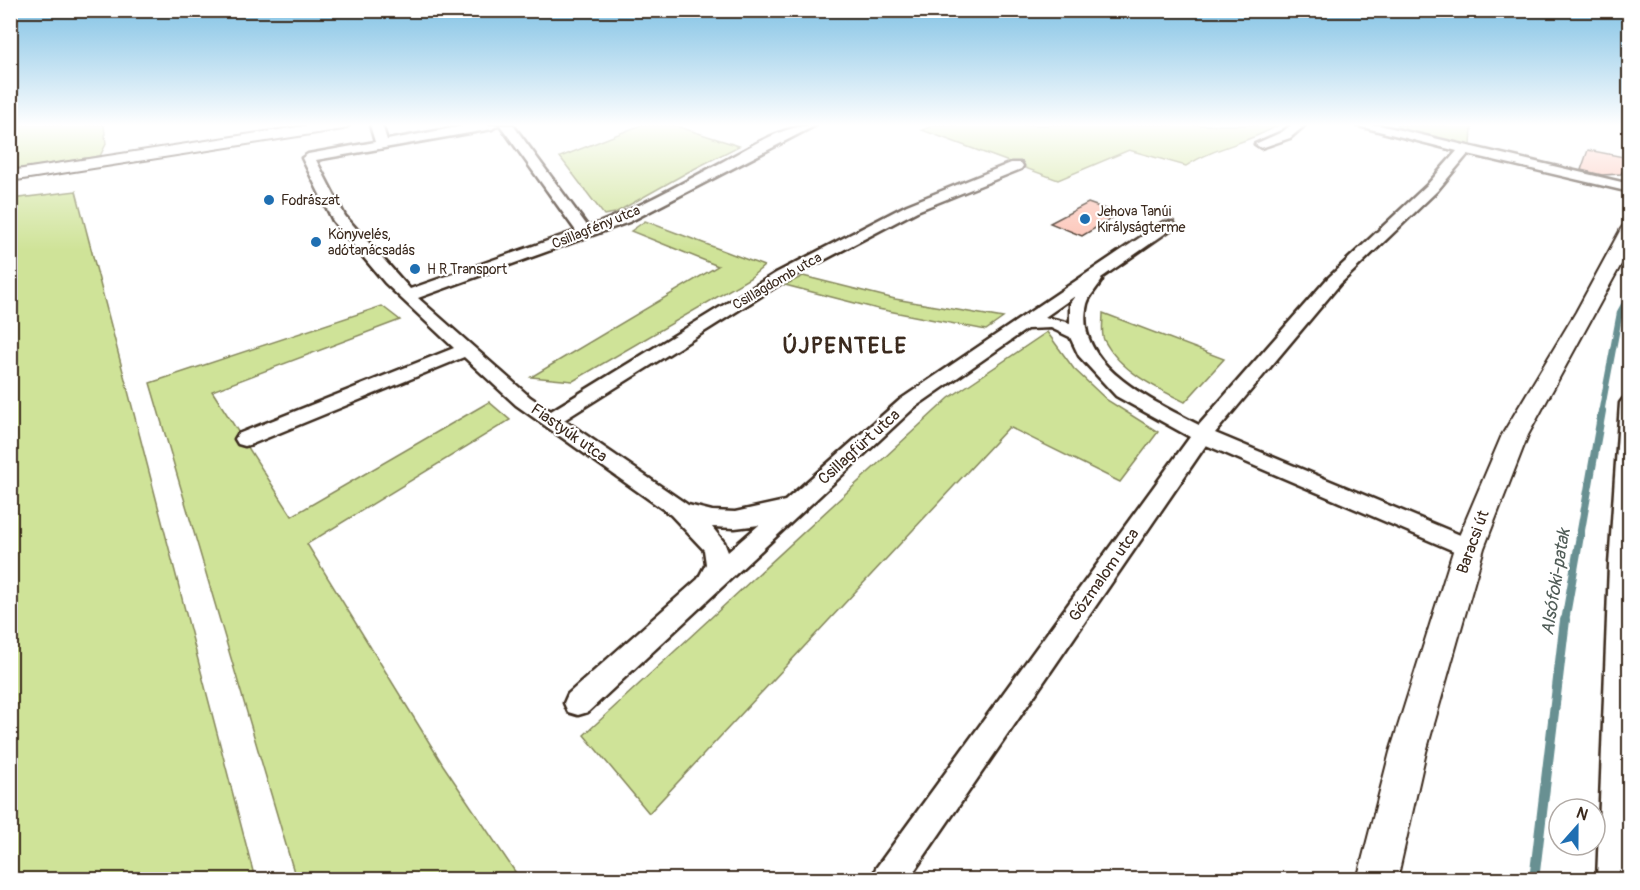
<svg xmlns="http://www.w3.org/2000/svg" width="1640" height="890" font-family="Pangolin,sans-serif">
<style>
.green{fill:#cfe398;stroke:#85865b;stroke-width:1.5}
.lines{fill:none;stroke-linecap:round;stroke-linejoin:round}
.stream-far2{stroke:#679092;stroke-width:6}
.stream-far1{stroke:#679092;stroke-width:8}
.stream{stroke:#679092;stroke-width:10}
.building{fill:#fcc2b4;stroke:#3b2a1e;stroke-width:1.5}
.minor-casing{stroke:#3b2a1e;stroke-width:5}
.tertiary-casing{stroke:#3b2a1e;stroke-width:4}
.minor{fill:#fff;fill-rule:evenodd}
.tertiary{fill:#fff;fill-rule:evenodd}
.poi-dot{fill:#1f6fb2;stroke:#fff;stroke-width:2}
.labels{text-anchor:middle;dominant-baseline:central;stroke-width:4.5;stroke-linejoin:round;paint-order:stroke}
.far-poi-label{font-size:14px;fill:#3b2a1e;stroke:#fff;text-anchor:start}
.far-street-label{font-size:14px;fill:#3b2a1e;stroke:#fff}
.street-label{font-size:16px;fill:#3b2a1e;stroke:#fff}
.water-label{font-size:18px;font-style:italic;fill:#515d58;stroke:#fff}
.district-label{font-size:22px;font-weight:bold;letter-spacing:1.5px;fill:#3b2a1e;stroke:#fff}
</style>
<rect width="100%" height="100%" fill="#fff"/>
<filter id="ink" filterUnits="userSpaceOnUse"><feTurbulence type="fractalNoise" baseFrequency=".0167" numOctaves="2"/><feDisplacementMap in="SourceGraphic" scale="12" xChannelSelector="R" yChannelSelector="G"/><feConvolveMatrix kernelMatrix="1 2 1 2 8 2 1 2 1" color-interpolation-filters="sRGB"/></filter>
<g filter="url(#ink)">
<!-- green -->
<g class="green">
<polygon points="104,125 106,144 100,156 11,170 11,125"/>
<polygon points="641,125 673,125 739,146 688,172 615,213 604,215 560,157"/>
<path d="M 935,125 L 1278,125 C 1250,143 1216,146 1186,166 L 1129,150 L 1058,180 L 922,130 Z"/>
<polygon points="1398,125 1472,125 1471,147 1394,129"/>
<polygon points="76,191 255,879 11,879 11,199"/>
<polygon points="645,221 764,266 750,278 573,381 531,377 718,266 631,231"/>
<polygon points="803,276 895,299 1003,318 986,330 878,309 785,285"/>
<polygon points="382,306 400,320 212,391 292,516 489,402 510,420 307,544 443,765 520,879 296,879 150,383"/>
<path d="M 1103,313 L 1224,359 L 1185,402 C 1156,388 1120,371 1104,340 C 1101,334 1103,321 1103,313 Z"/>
<polygon points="1047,332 1074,369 1107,400 1158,432 1120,482 1009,427 649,813 584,735 949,398"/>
</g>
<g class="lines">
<!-- stream-far2 -->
<polyline class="stream-far2" points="1601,413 1620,312 1630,294"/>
<!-- stream-far1 -->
<polyline class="stream-far1" points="1565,621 1602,411"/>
<!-- stream -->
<polyline class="stream" points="1534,880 1565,620"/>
</g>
<!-- building -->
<g class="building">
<polygon points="1588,150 1629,158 1629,161 1621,174 1602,175 1581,170"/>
<polygon points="1088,203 1119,214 1082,236 1050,223"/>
</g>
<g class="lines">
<defs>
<g id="minor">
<path d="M 370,125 L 382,125 L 387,140 L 469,125 L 498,125 L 492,129 L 316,160 L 345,216 L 410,289 L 576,231 L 500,125 L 513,125 L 588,227 C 635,210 678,185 722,162 C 750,147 783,125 816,125 L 629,222 L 418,298 L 530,397 L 551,411 L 776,273 L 907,205 L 1011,163 L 1021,163 L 1023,166 L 1021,169 L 917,211 L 788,279 L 564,420 L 688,505 L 712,511 L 735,512 L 785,501 L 901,399 L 1163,222 L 1173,222 L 1175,225 L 1173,228 L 1101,278 L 1102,280 C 1098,287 1089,296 1087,304 C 1072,366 1156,402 1199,425 L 1328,278 L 1427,185 L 1457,151 L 1355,125 L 1379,125 L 1630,184 L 1630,192 L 1468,154 L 1437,191 L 1340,284 L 1215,433 L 1477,542 L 1481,548 L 1477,554 L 1469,557 L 1461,554 L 1206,445 L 908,880 L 872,880 L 876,868 L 1190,437 L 1116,396 L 1079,356 L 1070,337 L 1051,328 L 1027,329 L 915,407 L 588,712 L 578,715 L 568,712 L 564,703 L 568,694 L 698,579 L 706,564 L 704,550 L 671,515 L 516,405 L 464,357 L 252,444 L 245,446 L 238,444 L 235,439 L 238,434 L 454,348 L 385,283 L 333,221 L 302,158 L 308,154 L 375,142 ZM 1075,296 L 1070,303 L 1070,323 L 1045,317 ZM 759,525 L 728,552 L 724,542 L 712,527 L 735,528 Z"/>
<polygon points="1291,125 1305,125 1290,138 1261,148 1255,144 1282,132"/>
<polygon points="1630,397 1630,880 1597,880 1609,565 1620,403 1623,399"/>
</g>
<g id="tertiary">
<polygon points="311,125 350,125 343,129 10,181 10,171"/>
<polygon points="1630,224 1630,248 1528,435 1484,548 1426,752 1397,880 1357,880 1390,752 1454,548 1502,435 1576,312 1621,229 1624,225"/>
</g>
</defs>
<!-- minor casing -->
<use href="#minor" class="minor-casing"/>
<!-- tertiary casing -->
<use href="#tertiary" class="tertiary-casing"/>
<!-- minor -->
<use href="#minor" class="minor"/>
<!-- tertiary -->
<use href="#tertiary" class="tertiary"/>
</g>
</g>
<!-- sky -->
<linearGradient id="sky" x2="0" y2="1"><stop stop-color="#80c1e4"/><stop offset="0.5" stop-color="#fff"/><stop offset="1" stop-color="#fff" stop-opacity="0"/></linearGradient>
<rect width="1640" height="250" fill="url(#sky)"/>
<!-- markers -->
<g class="poi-dot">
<circle cx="269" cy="200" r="6"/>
<circle cx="1085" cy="219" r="6"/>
<circle cx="316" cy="242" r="6"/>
<circle cx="415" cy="269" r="6"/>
</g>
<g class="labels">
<!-- far-poi labels -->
<g class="far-poi-label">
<text x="281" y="200">Fodrászat</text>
<text x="1097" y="211">Jehova Tanúi<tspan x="1097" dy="16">Királyságterme</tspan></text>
<text x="328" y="234">Könyvelés,<tspan x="328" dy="16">adótanácsadás</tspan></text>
<text x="427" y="269">H R Transport</text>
</g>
<!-- far-street labels -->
<g class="far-street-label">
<text transform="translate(596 227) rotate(-22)">Csillagfény utca</text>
<text transform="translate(777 281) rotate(-30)">Csillagdomb utca</text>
</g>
<!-- street labels -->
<g class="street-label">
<text transform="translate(569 433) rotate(35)">Fiastyúk utca</text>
<text transform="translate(859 447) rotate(-42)">Csillagfürt utca</text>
<text transform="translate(1473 542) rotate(-70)">Baracsi út</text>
<text transform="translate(1104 575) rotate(-55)">Gőzmalom utca</text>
</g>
<!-- water labels -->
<g class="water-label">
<text transform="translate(1556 582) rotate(-81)">Alsófoki-patak</text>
</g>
<!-- district labels -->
<g class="district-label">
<text x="845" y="346">ÚJPENTELE</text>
</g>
</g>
<!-- margin -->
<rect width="1640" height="890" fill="none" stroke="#fff" stroke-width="36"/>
<rect x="18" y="18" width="1604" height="854" fill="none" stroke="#3b2a1e" stroke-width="2" filter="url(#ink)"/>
<!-- north arrow -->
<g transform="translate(1577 827) rotate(21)"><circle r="28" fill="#ffffff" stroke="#b1aaa5" stroke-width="1.5"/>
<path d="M0-4.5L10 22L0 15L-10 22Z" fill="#1f6fb2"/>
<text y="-9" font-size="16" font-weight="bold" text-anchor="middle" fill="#3b2a1e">N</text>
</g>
</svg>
